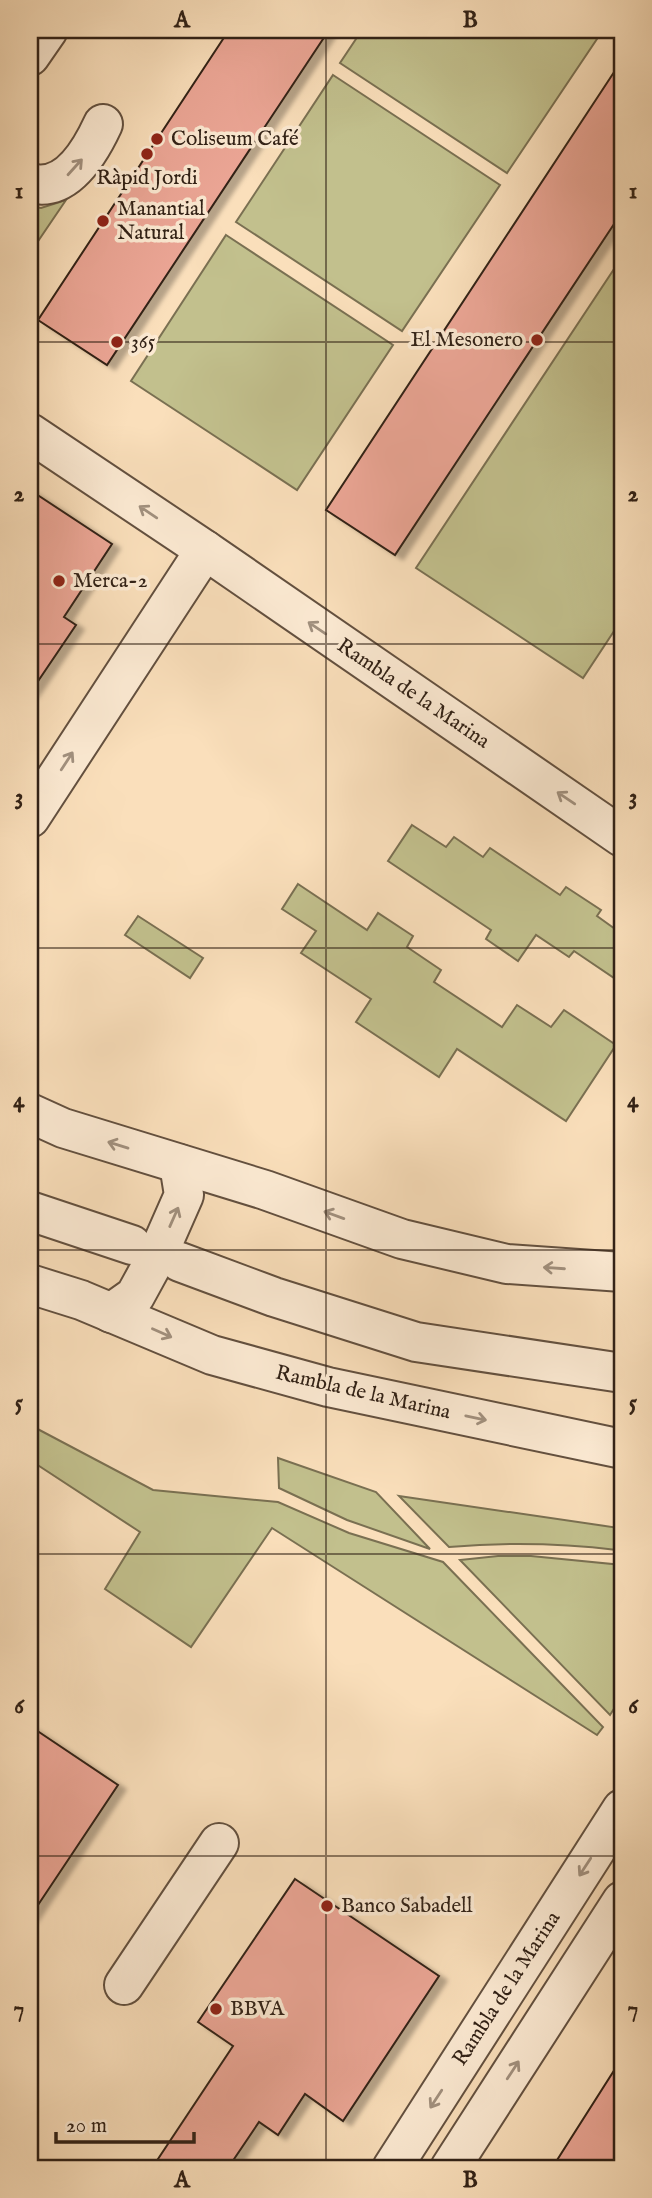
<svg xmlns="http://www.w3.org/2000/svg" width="652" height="2198" font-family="'IM FELL English',serif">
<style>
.green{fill:#c2c08d;stroke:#7a7052;stroke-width:2}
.building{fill:#eca696;stroke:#312116;stroke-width:2;filter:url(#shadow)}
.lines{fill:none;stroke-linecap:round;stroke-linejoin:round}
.minor-casing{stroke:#63503f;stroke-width:42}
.minor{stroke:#fcead3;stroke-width:38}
.oneway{stroke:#a1907e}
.grid{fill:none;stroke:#312116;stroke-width:2;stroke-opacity:0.55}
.poi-dot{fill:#8f2418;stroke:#fcead3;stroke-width:2.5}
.labels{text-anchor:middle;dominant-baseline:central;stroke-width:7;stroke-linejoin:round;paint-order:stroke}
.poi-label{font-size:21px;fill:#312116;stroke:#fcead3;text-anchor:start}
.street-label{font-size:21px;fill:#312116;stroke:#fcead3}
.neatline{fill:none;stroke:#312116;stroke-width:2.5}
.grid-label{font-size:23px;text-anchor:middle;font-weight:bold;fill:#312116}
</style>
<defs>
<filter id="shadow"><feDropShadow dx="8" dy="4.5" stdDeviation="2" flood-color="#0004"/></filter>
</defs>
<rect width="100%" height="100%" fill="#fadfbb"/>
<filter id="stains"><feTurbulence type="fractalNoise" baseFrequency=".00286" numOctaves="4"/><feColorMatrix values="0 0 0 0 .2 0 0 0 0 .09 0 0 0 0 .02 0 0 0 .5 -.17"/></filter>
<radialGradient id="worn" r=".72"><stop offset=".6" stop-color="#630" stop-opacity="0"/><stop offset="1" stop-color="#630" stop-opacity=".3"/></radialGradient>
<!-- green -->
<g class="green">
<polygon points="362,30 603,30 507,173 340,63"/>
<polygon points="333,75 500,185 402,331 236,222"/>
<polygon points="66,200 30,253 30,206 41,208"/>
<polygon points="226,235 393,345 297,490 131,381"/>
<polygon points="622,257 622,619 583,678 416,568"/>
<polygon points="412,825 446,847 454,837 483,857 490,848 560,895 566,887 601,910 597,916 622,934 622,979 620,982 574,951 569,957 536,935 518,961 486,939 491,930 388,861"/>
<polygon points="298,884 367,930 378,913 413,936 407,947 441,970 434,982 502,1027 517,1005 551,1027 564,1010 616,1045 566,1121 457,1049 439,1077 356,1022 371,999 301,953 316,931 282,909"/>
<polygon points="138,916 203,958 190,978 125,935"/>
<polygon points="30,1425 153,1490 278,1502 349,1533 443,1562 603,1727 597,1735 272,1528 191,1647 105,1589 140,1532 30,1460"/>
<polygon points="278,1458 376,1492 430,1549 347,1520 279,1488"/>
<path d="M 399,1496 L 619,1528 L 617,1550 C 559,1543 507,1542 449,1547 Z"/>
<polygon points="498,1556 531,1556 622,1565 622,1696 610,1715 460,1560"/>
</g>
<!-- building -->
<g class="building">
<polygon points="229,30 329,30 107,365 38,320"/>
<polygon points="622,60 622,212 395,555 326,510"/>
<polygon points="30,490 112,544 64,617 76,625 30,693"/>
<polygon points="30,1726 118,1785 30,1917"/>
<polygon points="295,1879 439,1976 343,2121 305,2094 278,2135 259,2122 228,2168 152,2168 233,2046 198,2022"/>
<polygon points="622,2058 622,2168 552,2168"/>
</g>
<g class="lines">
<defs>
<g id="minor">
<polyline points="30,56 48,30"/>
<path d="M 30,183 C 66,193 90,152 103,124"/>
<polyline points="30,433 205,550 622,837"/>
<polyline points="30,818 205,550"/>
<polyline points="30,1113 63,1128 265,1190 402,1239 507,1264 622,1272"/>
<polyline points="30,1211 132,1245"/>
<polyline points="180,1262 274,1297 416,1342 622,1373"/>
<polyline points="30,1284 81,1300 212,1355 328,1387 622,1449"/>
<polyline points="111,1313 135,1296 158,1254 184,1195 179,1164"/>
<polyline points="124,1985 219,1843"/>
<polyline points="392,2168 622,1809"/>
<polyline points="450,2168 622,1901"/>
</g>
</defs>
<!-- minor casing -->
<use href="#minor" class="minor-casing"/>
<!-- minor -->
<use href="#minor" class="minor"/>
</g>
<!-- one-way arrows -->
<defs><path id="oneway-shaft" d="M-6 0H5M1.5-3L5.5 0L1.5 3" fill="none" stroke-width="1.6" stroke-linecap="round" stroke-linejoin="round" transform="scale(1.75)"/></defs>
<g class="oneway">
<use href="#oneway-shaft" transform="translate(75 167) rotate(-48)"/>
<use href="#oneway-shaft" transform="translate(148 512) rotate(-146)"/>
<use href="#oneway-shaft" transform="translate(317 628) rotate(-146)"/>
<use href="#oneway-shaft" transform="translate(67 761) rotate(-57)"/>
<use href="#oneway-shaft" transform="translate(566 798) rotate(-146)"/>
<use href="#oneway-shaft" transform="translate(118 1145) rotate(-163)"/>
<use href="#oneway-shaft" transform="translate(334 1215) rotate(-160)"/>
<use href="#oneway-shaft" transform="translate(174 1217) rotate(-66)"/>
<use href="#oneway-shaft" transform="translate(554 1268) rotate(-176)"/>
<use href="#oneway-shaft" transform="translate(162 1333) rotate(24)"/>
<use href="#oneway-shaft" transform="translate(476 1418) rotate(12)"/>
<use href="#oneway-shaft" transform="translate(585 1867) rotate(123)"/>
<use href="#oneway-shaft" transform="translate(513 2070) rotate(-57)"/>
<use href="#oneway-shaft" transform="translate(436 2099) rotate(123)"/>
</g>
<!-- grid -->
<path class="grid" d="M 326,30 L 326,2168M 30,342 L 622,342M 30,644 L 622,644M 30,948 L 622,948M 30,1250 L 622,1250M 30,1554 L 622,1554M 30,1856 L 622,1856"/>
<!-- markers -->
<g class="poi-dot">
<circle cx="157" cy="139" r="7"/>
<circle cx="147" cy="154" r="7"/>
<circle cx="103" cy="221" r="7"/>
<circle cx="537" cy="340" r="7"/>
<circle cx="117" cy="342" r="7"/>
<circle cx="59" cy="581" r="7"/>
<circle cx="327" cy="1906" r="7"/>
<circle cx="216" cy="2009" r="7"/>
</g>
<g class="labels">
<!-- poi labels -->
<g class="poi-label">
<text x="171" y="139">Coliseum Café</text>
<text x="147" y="178" text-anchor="middle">Ràpid Jordi</text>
<text x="117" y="209">Manantial<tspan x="117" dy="24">Natural</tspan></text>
<text x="523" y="340" text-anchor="end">El Mesonero</text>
<text x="131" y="342">365</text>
<text x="73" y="581">Merca-2</text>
<text x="341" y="1906">Banco Sabadell</text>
<text x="230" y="2009">BBVA</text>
</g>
<!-- street labels -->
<g class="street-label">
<text transform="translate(413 694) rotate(34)">Rambla de la Marina</text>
<text transform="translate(363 1393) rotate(13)">Rambla de la Marina</text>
<text transform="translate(507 1989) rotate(-57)">Rambla de la Marina</text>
</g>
</g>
<!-- margin -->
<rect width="652" height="2198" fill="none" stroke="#fadfbb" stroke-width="77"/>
<!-- scale -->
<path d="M56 2132v10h138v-10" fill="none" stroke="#312116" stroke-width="3.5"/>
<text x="66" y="2132" font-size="21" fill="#312116" stroke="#fcead3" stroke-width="5" paint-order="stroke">20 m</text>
<rect x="38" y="38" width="576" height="2122" class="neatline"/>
<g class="grid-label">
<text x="182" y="27">A</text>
<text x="470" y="27">B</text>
<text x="19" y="198">1</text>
<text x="633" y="198">1</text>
<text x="19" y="501">2</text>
<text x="633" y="501">2</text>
<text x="19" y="804">3</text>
<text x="633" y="804">3</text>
<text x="19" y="1107">4</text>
<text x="633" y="1107">4</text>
<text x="19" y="1410">5</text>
<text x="633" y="1410">5</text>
<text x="19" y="1713">6</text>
<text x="633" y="1713">6</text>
<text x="19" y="2016">7</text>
<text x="633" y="2016">7</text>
<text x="182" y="2187">A</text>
<text x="470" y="2187">B</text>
</g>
<rect width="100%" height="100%" filter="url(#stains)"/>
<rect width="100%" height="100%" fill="url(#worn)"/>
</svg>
